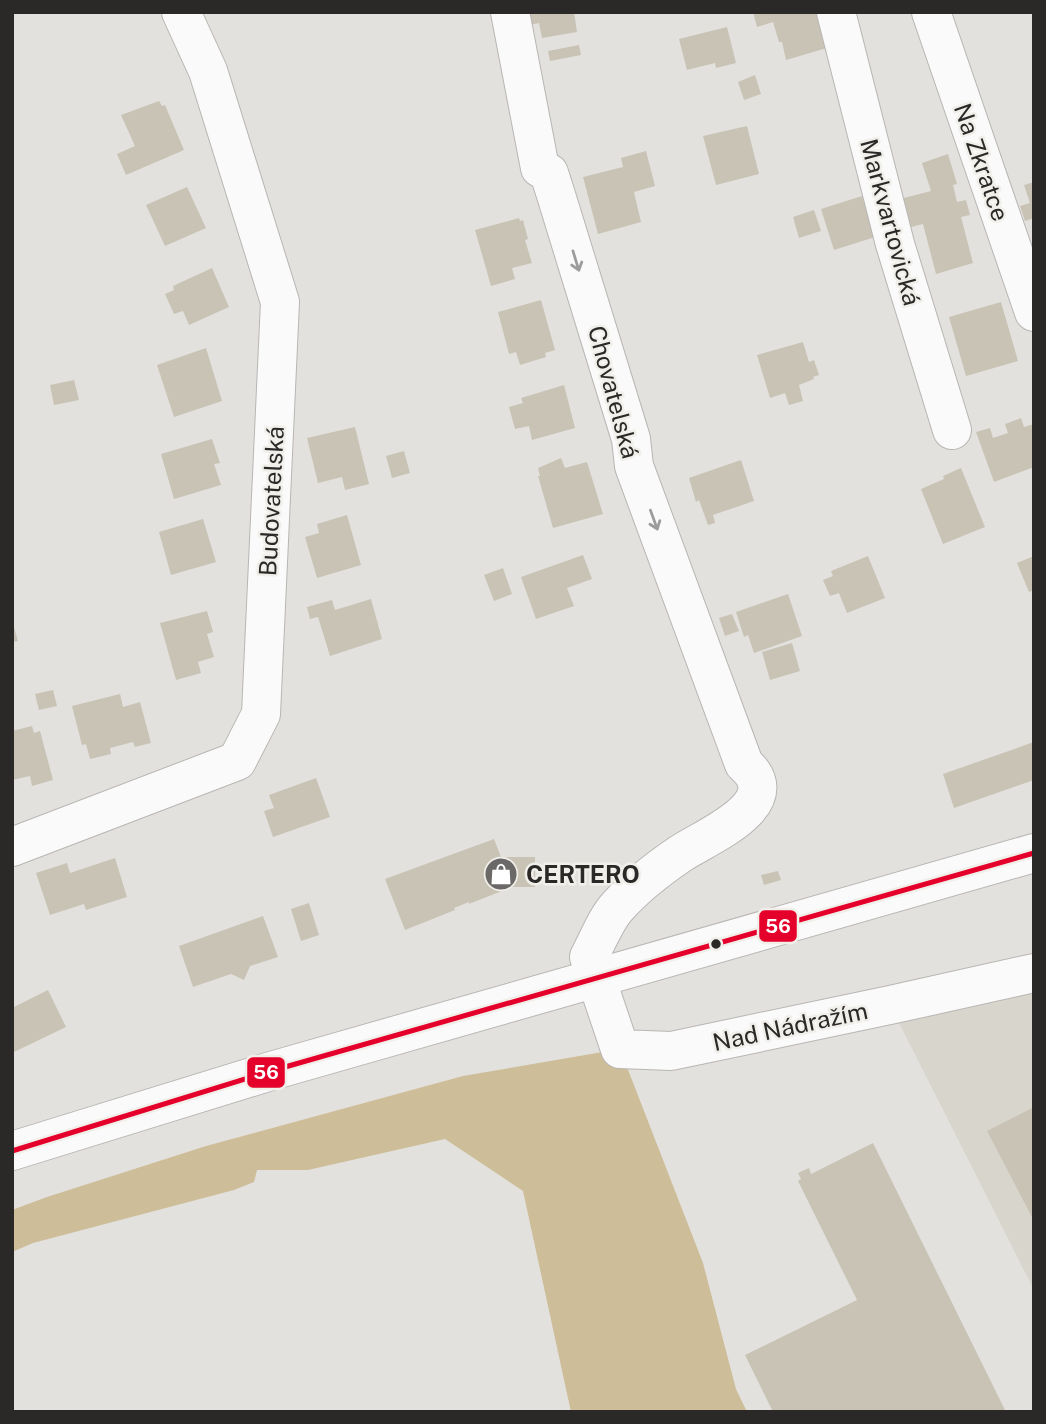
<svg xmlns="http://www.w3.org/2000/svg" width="1046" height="1424" font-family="'Public Sans',sans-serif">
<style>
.built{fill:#d8d5cd}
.forest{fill:#cdbe99}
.building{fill:#c9c3b5}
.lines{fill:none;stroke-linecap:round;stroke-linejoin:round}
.minor-casing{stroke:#b8b6b4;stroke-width:40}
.major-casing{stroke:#b8b6b4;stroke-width:40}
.minor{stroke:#fbfafa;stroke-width:38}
.major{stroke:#fbfafa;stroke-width:38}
.bus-1-casing{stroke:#f1efea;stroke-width:10}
.bus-1{stroke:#e4002b;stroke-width:5}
.oneway{stroke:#9d9c9c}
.bus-dot{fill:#2a2928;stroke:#f1efea;stroke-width:2.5}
.labels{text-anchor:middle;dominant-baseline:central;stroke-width:5;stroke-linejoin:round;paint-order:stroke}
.street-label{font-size:24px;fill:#2a2928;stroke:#f1efea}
.poi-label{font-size:24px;font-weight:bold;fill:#2a2928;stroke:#f1efea;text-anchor:start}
.line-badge{stroke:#f1efea;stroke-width:2.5}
.badge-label{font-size:19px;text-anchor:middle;font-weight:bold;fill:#fff}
</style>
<rect width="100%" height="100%" fill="#e3e1de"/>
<!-- built -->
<polygon class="built" points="1034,972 1034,1290 890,1005"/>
<!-- forest -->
<polygon class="forest" points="620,1049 703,1263 736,1389 747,1412 571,1412 523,1191 445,1139 308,1170 257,1170 254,1182 234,1190 33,1243 12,1252 12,1210 47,1197 206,1146 463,1076"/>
<!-- building -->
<g class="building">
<polygon points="521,12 574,12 577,32 542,38 539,23 524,26"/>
<polygon points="753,12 826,12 834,46 786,60 782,42 779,42 773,22 757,27"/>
<polygon points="727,27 736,63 716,68 715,63 687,70 679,39"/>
<polygon points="579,45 581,55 550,61 548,51"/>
<polygon points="755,75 761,94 744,100 738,82"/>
<polygon points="159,101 162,106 165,105 184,150 126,175 117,154 135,146 121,115"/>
<polygon points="747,126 759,174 716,185 703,136"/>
<polygon points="646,151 655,186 634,192 641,222 598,234 583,177 623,167 621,158"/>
<polygon points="948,154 957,184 953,185 957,202 966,200 970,215 961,217 973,263 936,274 923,224 903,229 896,200 931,191 922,163"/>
<polygon points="1034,182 1034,218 1025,221 1020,206 1030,203 1024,185"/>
<polygon points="187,187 206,228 165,246 146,205"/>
<polygon points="862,196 875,237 834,250 821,209"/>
<polygon points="814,210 821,231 799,238 793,217"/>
<polygon points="519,218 520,221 523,220 528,239 525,240 532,263 512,268 515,279 491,286 475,230"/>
<polygon points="212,268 229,307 189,325 183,311 174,314 165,294 174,290 173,286"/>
<polygon points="541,300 555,350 545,353 546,357 520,365 516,352 509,354 498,312"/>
<polygon points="1001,302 1018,361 966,376 949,317"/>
<polygon points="803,342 809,362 814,360 819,375 813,377 814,379 799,385 803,401 789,405 785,393 770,398 757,355"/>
<polygon points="206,348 222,401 174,417 157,365"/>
<polygon points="74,380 79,400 54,405 50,385"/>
<polygon points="564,385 575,428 532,440 529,426 515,429 509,407 523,403 521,398"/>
<polygon points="1021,418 1024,427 1034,424 1034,467 994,482 976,432 990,428 993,438 1008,433 1005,424"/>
<polygon points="355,427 369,484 345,490 342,477 318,483 307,438"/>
<polygon points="212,439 220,463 214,464 221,485 174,499 161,454"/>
<polygon points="404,451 410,473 392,478 386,456"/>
<polygon points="561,458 565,468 587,462 603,514 553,528 538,476 540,476 538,468"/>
<polygon points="741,460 754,501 713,515 715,523 708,525 699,500 696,502 689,478"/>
<polygon points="961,468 985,527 943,544 921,489 944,479 943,476"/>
<polygon points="347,515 361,565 317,578 305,537 319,533 317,524"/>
<polygon points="203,519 216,562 171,575 159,532"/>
<polygon points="583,555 592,579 567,588 574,606 536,619 521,577"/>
<polygon points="868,556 885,598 847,613 839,593 830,596 823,580 833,576 831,571"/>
<polygon points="1034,556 1034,590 1029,592 1017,563"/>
<polygon points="503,568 512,594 494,601 484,575"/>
<polygon points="788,594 802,636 754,653 748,635 744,637 736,612"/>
<polygon points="371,599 382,639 330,656 318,617 310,619 307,607 332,600 335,610"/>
<polygon points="207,611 213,632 207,634 214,657 198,662 201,673 176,680 160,623"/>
<polygon points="732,614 739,631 725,636 719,618"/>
<polygon points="12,620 18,641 12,642"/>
<polygon points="792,643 800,671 770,680 762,652"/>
<polygon points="53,690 57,706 39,710 35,694"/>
<polygon points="120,694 123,707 140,702 151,743 135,747 133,742 110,748 111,754 90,759 86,744 82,745 72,706"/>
<polygon points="32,726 34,733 40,731 53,780 32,786 30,776 12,780 12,731"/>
<polygon points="1034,742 1034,780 954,808 943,774"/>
<polygon points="316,778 330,817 273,837 264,811 274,808 269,795"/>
<polygon points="494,839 501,857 535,857 535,887 512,887 469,904 469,902 454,908 455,910 405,930 385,879"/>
<polygon points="115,858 127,897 86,910 84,904 50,915 36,873 67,863 70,873"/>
<polygon points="778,871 781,880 764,885 761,875"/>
<polygon points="309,903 319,935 301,941 291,909"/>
<polygon points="263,916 278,957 250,966 244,980 231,974 193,987 179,946"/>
<polygon points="48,990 66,1027 14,1052 12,1008"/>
<polygon points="1034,1107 1034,1221 987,1131"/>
<polygon points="873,1143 1006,1412 773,1412 745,1355 857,1300 798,1181 801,1179 798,1173 809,1168 811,1174"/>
</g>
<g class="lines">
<defs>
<g id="minor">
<path d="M 510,12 L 540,168 L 549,173 L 556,195 L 631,439 L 634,466 L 744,764 C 790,804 705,837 680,854 C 658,869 636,886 618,906 C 607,917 597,942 589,957 L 620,1049 L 671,1051 L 890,1005 L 1034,973"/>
<polyline points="836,12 895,244 952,430"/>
<polyline points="931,12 1034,312"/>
<polyline points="12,847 237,761 261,714 280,302 208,71 181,12"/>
</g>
<polyline id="major" points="12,1151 271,1071 1034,853"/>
</defs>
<!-- minor casing -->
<use href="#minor" class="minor-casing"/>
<!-- major casing -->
<use href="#major" class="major-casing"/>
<!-- minor -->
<use href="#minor" class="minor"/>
<!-- major -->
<use href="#major" class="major"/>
<defs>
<polyline id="bus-1" points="12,1151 271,1071 1034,853"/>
</defs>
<!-- bus-1 casing -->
<use href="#bus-1" class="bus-1-casing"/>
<!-- bus-1 -->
<use href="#bus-1" class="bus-1"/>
</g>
<!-- one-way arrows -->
<defs><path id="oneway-shaft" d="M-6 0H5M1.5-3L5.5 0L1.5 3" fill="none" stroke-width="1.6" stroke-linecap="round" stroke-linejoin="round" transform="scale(1.75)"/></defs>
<g class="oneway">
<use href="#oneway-shaft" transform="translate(576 261) rotate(73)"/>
<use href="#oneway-shaft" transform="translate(654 520) rotate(70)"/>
</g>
<!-- icons -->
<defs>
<symbol id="shop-disc" viewBox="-11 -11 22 22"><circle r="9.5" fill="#6b6968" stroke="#f1efea"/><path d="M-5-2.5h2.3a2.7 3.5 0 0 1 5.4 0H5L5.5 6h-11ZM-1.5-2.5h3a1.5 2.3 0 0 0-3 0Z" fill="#fff"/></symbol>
</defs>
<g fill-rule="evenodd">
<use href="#shop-disc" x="482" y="855" width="38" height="38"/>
</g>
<!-- markers -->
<circle class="bus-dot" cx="716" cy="944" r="6"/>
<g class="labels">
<!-- street labels -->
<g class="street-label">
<text transform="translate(982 162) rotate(71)">Na Zkratce</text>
<text transform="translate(891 222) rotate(75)">Markvartovická</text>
<text transform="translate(614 392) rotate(75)">Chovatelská</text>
<text transform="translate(271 501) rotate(-87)">Budovatelská</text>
<text transform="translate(790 1026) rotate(-12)">Nad Nádražím</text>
</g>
<!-- poi labels -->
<g class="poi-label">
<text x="526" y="874">CERTERO</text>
</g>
</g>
<g class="line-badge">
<rect x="758" y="909" width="40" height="34" rx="7" fill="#e4002b"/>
<rect x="246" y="1056" width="40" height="33" rx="7" fill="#e4002b"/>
</g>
<g class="badge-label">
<text x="778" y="933">56</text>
<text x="266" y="1079">56</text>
</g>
<!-- border -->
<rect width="1046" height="1424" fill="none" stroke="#2a2928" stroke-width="28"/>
</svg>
